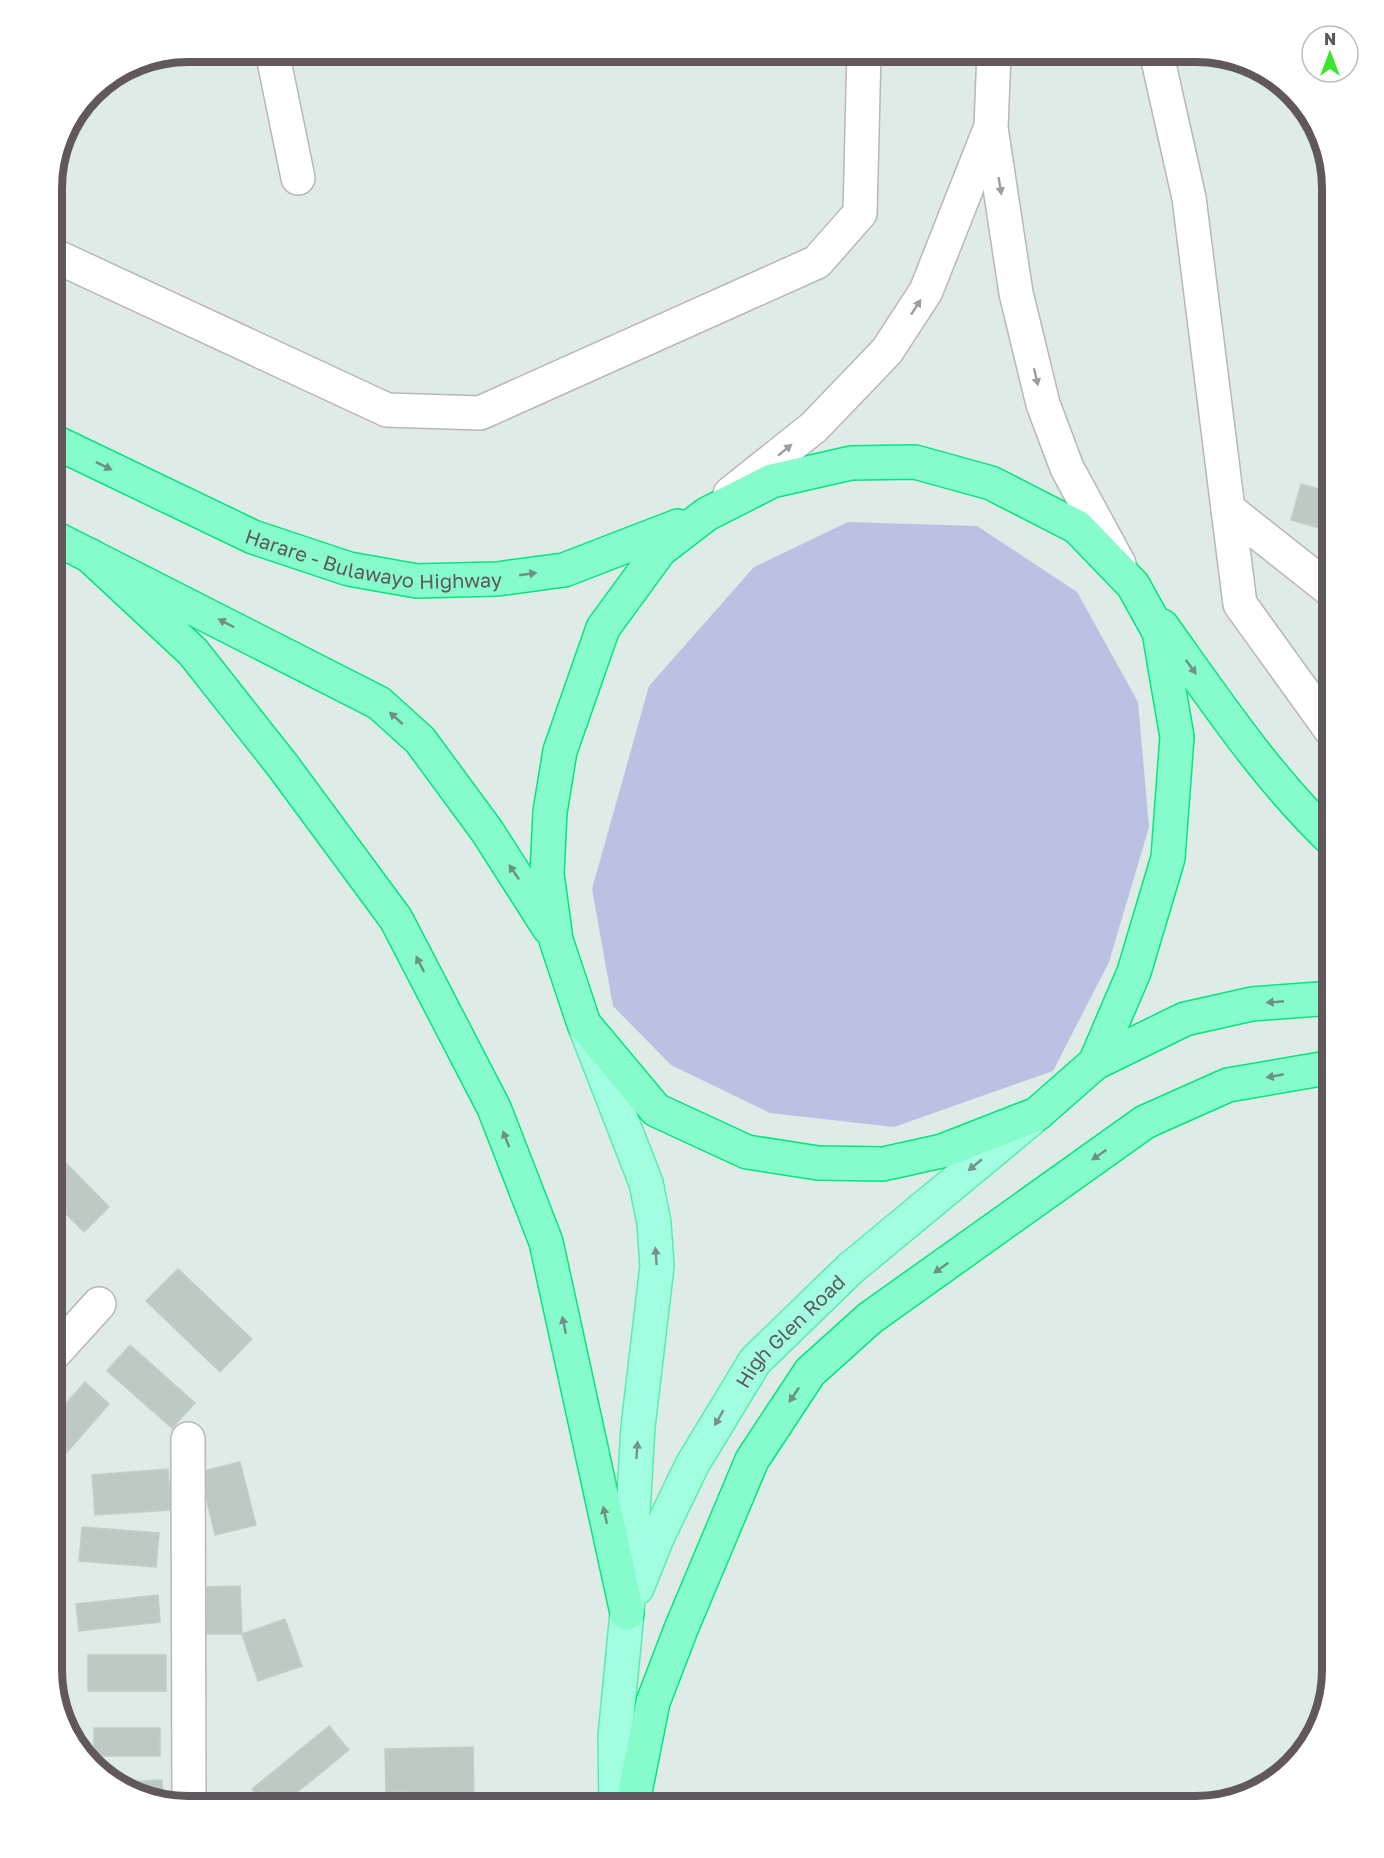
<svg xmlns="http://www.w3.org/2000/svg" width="1384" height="1858" font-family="'Golos Text',sans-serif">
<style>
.green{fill:#bbc1e3}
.building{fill:#bec9c3;stroke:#bed0c7;stroke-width:1.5}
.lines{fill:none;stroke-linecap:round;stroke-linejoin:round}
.minor-casing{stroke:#bcb5b9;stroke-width:36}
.major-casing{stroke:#55efac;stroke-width:36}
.highway-casing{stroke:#03e77d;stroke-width:36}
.minor{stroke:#fff;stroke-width:33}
.major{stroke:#a2fee1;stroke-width:33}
.highway{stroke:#86fbcc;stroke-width:33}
.oneway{fill:#a09b9e}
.oneway2{fill:#6d9184}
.oneway3{fill:#77928b}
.labels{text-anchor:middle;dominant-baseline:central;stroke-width:6;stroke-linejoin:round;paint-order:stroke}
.street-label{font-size:20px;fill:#60585d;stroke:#fff}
.rim{fill:none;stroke:#60585d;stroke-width:8}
</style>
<rect width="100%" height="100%" fill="#dfebe7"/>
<!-- green -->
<polygon class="green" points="848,522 977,526 1077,592 1138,702 1149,827 1109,962 1053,1071 894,1127 770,1113 671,1065 613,1006 592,889 649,686 754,567"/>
<!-- building -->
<g class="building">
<polygon points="1301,484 1333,493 1333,532 1291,520"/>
<polygon points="55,1152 109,1207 84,1232 51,1199 51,1155"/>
<polygon points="178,1269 252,1339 220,1372 146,1301"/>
<polygon points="130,1345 195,1403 172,1428 107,1371"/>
<polygon points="85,1382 109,1404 55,1466 51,1462 51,1421"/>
<polygon points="240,1462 256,1525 215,1535 200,1472"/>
<polygon points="168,1469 171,1510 95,1515 92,1475"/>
<polygon points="82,1527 159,1533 156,1567 79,1561"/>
<polygon points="240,1586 242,1634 207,1634 205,1587"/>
<polygon points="158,1595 160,1622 79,1631 76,1604"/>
<polygon points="285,1619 302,1666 258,1681 242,1634"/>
<rect x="88" y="1655" width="78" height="36"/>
<polygon points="329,1726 349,1750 279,1807 267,1807 252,1789"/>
<rect x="94" y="1728" width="66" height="28"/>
<polygon points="473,1747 474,1807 411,1807 411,1791 386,1792 385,1749"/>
<polygon points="162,1780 163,1800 120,1789 113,1783"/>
</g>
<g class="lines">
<defs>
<g id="minor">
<polyline points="272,51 298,178"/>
<polyline points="994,51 991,128 1016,293 1043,404 1067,468 1119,564"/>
<polyline points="1156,51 1189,198 1228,509 1333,592"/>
<polyline points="51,254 387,410 480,413 817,262 860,213 864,51"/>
<polyline points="730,494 814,427 887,351 926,291 990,129"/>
<polyline points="1228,509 1240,604 1333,733"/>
<polyline points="51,1357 99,1304"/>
<polyline points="188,1439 189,1807"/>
</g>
<g id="major">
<polyline points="586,1029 646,1183 654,1223 657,1266 638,1427 627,1613 615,1736 616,1807"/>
<path id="s1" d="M 637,1588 L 657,1538 L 692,1465 L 755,1361 L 851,1268 L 1031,1119"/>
</g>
<g id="highway">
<path id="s2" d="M 51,440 L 253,537 L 349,569 L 417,581 L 497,579 L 564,570 L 678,526"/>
<polygon points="915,462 991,483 1077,527 1133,585 1159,632 1177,737 1168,858 1134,972 1095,1063 1037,1114 942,1151 883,1164 818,1163 747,1152 656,1110 584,1024 556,940 547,874 550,812 560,751 603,628 660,550 707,514 772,481 851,463"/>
<polyline points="51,536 379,703 420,740 487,831 549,928"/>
<polyline points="89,555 193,652 283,766 396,919 494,1108 546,1242 627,1613"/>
<path d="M 1162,626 C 1215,700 1266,777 1333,841"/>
<polyline points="1095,1063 1185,1019 1252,1004 1333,998"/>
<polyline points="632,1807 653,1702 681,1629 752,1460 810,1372 870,1318 1145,1122 1228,1085 1333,1067"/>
</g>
</defs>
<!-- minor casing -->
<use href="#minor" class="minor-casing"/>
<!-- major casing -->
<use href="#major" class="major-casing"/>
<!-- highway casing -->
<use href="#highway" class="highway-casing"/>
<!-- minor -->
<use href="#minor" class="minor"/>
<!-- major -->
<use href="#major" class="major"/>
<!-- highway -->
<use href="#highway" class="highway"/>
</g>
<!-- one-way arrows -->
<defs><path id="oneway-solid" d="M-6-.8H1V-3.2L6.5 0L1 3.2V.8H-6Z" transform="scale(1.5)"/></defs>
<g class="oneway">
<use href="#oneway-solid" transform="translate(1000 186) rotate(81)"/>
<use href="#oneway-solid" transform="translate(916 307) rotate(-57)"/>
<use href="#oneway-solid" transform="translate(1036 377) rotate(77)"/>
<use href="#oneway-solid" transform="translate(785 450) rotate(-39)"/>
</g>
<g class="oneway2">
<use href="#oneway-solid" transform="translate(104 466) rotate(26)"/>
<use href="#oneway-solid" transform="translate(528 574) rotate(-8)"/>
<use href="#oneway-solid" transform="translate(226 623) rotate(-153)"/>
<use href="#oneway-solid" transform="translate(1191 667) rotate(54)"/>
<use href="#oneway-solid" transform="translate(396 718) rotate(-138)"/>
<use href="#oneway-solid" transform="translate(514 872) rotate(-124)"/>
<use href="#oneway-solid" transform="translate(420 964) rotate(-117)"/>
<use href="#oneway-solid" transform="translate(1275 1002) rotate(175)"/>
<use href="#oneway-solid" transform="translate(1275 1076) rotate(169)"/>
<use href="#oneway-solid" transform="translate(506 1139) rotate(-111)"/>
<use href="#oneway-solid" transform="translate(1099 1155) rotate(145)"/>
<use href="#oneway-solid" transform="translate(941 1268) rotate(145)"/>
<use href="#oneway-solid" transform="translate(564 1325) rotate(-102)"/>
<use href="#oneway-solid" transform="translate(794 1395) rotate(124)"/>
<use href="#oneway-solid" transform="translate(605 1515) rotate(-102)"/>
</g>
<g class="oneway3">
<use href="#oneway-solid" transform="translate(975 1165) rotate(140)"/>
<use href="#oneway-solid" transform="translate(656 1256) rotate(-94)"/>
<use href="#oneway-solid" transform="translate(719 1418) rotate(120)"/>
<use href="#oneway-solid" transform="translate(637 1450) rotate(-86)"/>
</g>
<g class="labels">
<!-- street labels -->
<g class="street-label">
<text stroke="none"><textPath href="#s2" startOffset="348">Harare - Bulawayo Highway</textPath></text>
<text stroke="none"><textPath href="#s1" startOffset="302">High Glen Road</textPath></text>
</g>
</g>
<!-- crop -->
<path d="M0 0H1384V1858H0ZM188 62H1196A126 126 0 0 1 1322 188V1670A126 126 0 0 1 1196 1796H188A126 126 0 0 1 62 1670V188A126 126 0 0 1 188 62Z" fill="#fff" fill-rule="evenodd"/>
<path class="rim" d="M188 62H1196A126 126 0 0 1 1322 188V1670A126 126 0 0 1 1196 1796H188A126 126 0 0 1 62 1670V188A126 126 0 0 1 188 62Z"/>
<!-- north arrow -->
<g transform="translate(1330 54)"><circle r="28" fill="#ffffff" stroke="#bfbcbe" stroke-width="1.5"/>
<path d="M0-4.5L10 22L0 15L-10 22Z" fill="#38e62a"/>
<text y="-9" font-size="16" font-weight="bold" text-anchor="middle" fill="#60585d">N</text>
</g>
</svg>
